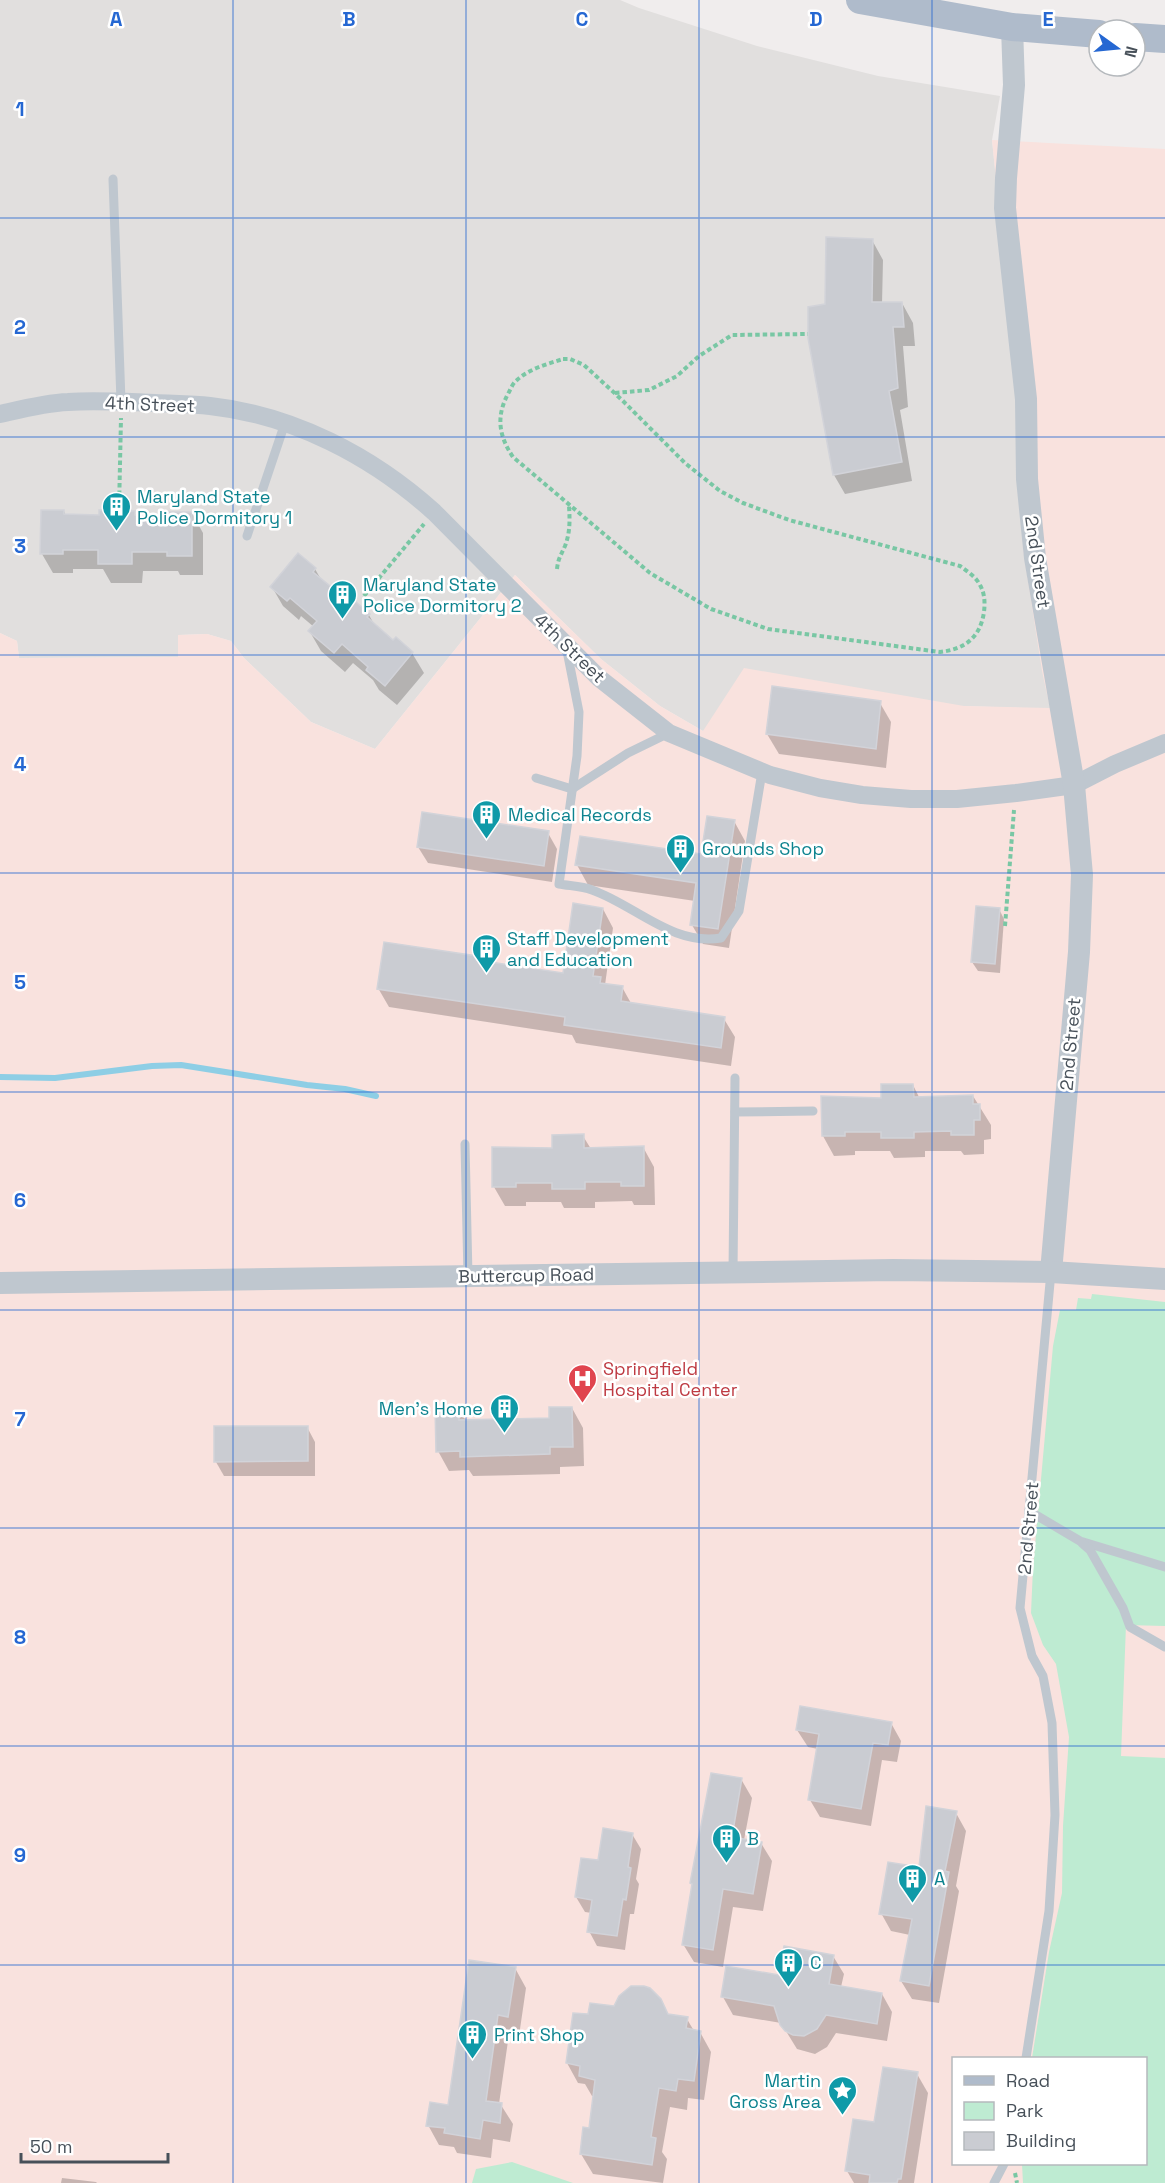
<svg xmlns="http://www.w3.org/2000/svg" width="1165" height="2183" font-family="'Space Grotesk',sans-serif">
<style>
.education{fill:#e1dfde}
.medical{fill:#f9e2de;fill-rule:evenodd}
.green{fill:#beebd2}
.shadow{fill:#0003}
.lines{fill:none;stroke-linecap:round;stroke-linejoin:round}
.stream{stroke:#8ecee5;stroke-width:6}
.building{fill:#caccd2;stroke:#d2d3d9;stroke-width:1.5}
.path{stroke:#79c7a4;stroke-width:4;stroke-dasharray:4.5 3;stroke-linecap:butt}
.service{stroke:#bfc7cf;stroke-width:9}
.minor{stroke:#bfc7cf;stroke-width:18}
.tertiary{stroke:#bfc7cf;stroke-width:22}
.primary{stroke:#afbbcb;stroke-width:28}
.grid{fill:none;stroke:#2567d2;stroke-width:1.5;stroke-opacity:0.55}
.labels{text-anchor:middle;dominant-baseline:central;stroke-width:5;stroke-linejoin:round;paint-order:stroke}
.street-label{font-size:18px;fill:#475059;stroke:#fff}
.culture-label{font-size:18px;fill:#0d838f;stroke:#fff;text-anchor:start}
.health-label{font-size:18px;fill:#be3a42;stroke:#fff;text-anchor:start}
.grid-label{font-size:20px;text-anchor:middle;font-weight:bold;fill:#2567d2;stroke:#fff;stroke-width:5;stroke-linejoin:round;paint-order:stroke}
</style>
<rect width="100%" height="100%" fill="#f0eded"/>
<!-- education -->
<polygon class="education" points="0,0 620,0 639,8 757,46 878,76 1000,96 992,140 1051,709 964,706 703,731 660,706 601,659 515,575 375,749 311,722 244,658 231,641 207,634 178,635 178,657 19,658 17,641 0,633"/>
<!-- medical -->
<path class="medical" d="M 992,140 L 1165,149 L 1165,2183 L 0,2183 L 0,633 L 17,641 L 19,658 L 178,657 L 178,635 L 207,634 L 231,641 L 244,658 L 311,722 L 375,749 L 515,575 L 601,659 L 660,706 L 703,731 L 744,668 L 964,706 L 1050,708 L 1042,671 L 1023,549 L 1019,407 ZM 954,2058 L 1146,2058 L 1146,2164 L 954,2164 Z"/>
<!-- green -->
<g class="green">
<polygon points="1092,1294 1165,1302 1165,1626 1126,1625 1121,1756 1165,1758 1165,2183 1023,2183 1022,2164 1146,2164 1146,2058 1032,2058 1049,1952 1062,1893 1063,1826 1069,1737 1056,1664 1043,1645 1031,1613 1033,1568 1053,1346 1060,1310 1076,1310 1078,1298 1091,1299"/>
<polygon points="512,2162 573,2183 472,2183 476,2169"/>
</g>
<!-- shadow -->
<g class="shadow">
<polygon points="872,240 883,260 882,304 902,303 913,323 915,346 903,346 908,407 900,410 912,481 845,494 834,475 826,305"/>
<polygon points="64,511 66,516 101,516 134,512 136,517 170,517 192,513 203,533 203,575 180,575 178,571 143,571 142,583 111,583 103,569 73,569 73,573 53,573 42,554"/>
<polygon points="299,555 315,569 322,581 369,615 375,626 393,642 396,639 412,653 424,673 397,705 379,690 373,680 353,663 345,672 321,651 310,632 314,627 301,616 299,620 283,606 272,587"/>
<polygon points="880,703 891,722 886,768 779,754 767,734"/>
<polygon points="734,821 745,841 729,948 703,944 692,925 695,901 588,885 577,865 702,856"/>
<polygon points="548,833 557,849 552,882 428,863 418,847"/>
<polygon points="603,909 613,928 605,985 622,987 632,1005 724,1019 735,1037 731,1066 576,1043 572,1035 389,1007 378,988 476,957 479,961 564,974"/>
<polygon points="999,909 1004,919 1000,973 978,971 972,962"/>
<polygon points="913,1085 920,1099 973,1096 991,1125 991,1139 984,1140 984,1154 964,1155 961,1151 925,1151 925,1157 894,1158 890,1151 855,1151 855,1155 834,1156 823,1136 823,1098 883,1099"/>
<polygon points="583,1136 591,1149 643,1147 654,1167 655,1205 634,1205 632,1201 595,1202 595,1208 564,1208 561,1202 526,1202 526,1206 505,1206 494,1187 553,1150"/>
<polygon points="458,1407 466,1421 550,1419 572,1408 583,1428 584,1466 560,1467 560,1474 473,1476 469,1470 449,1471 438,1451"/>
<polygon points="307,1427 315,1442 315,1476 224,1476 216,1462"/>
<polygon points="891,1723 901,1741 897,1762 882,1760 871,1826 820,1817 810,1800 818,1749 808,1747 797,1730"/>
<polygon points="741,1779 752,1798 744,1840 761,1843 772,1861 763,1911 733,1907 723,1967 694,1962 683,1944 693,1886"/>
<polygon points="956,1813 966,1831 956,1886 959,1891 939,2003 912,1999 901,1981 910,1935 891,1931 881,1913 920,1869"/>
<polygon points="632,1834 641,1849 636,1879 639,1884 634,1914 630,1914 625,1950 597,1946 589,1931 592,1913 585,1912 576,1897 599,1862"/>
<polygon points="833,1956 844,1974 841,1987 882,1994 892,2012 887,2041 836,2033 827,2047 815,2054 797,2049 781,2023 733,2015 723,1997"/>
<polygon points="515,1968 526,1988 519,2036 509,2034 499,2104 501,2105 513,2124 510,2142 493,2139 491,2158 457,2153 454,2147 439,2145 428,2125 449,2107"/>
<polygon points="660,2000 669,2016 687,2019 694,2031 700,2032 711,2052 704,2100 688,2098 687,2110 670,2107 662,2152 667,2159 663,2183 593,2174 581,2154 590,2130 595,2096 592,2096 585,2084 578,2083 567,2063 589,2016 615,2008"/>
<polygon points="917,2074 928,2093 914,2183 854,2183 847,2171 876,2124"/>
<polygon points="62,2178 96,2182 97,2183 61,2183"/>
</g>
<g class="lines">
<!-- stream -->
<polyline class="stream" points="0,1077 55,1078 152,1066 181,1065 307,1085 345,1089 376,1096"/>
</g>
<!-- building -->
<g class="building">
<polygon points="826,237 873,239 872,302 902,302 904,327 893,327 898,388 889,391 902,462 833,475 808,338 808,307 825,304"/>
<polygon points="41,510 64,510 64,514 99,515 99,510 135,511 135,515 169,515 169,512 192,512 192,556 167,556 167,552 132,552 132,564 98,564 98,550 63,550 63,554 40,554"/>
<polygon points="298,553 316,568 313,572 340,594 343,591 370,614 367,617 393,640 396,637 413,652 385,686 366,670 368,667 342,644 334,653 308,631 317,621 290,598 287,601 270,587"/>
<polygon points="772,686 881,701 876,749 766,734"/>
<polygon points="422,812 549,831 544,866 417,847"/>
<polygon points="707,816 735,820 718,929 690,925 696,883 575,865 580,836 701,854"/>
<polygon points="573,903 603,908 593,976 601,977 600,983 623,986 621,1001 725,1017 721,1048 564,1025 565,1017 377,989 384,942 477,956 477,960 563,973"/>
<polygon points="976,906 1000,908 995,964 971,962"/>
<polygon points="881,1084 913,1084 914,1097 973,1095 973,1104 980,1104 980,1120 974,1120 974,1135 951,1135 951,1131 914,1132 914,1138 881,1138 881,1132 845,1132 845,1136 822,1136 821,1096 881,1098"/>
<polygon points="584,1134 584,1148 644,1146 644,1186 621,1186 621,1182 585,1182 585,1189 552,1189 552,1183 516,1183 516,1187 492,1187 492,1147 552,1148 552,1135"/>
<polygon points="435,1406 459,1406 459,1420 549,1418 549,1407 572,1407 573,1447 550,1447 550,1454 460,1457 460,1451 436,1452"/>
<polygon points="214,1426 308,1426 308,1461 214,1462"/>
<polygon points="800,1706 892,1722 888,1745 873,1743 861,1809 808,1800 819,1734 796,1730"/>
<polygon points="711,1773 742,1778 732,1837 762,1842 753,1894 723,1889 713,1950 682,1945 692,1884 690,1883"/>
<polygon points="926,1806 957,1811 945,1871 949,1872 929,1986 900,1981 912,1919 879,1914 888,1862 919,1867"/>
<polygon points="603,1828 633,1833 628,1867 631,1868 626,1900 623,1899 617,1936 587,1932 592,1900 575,1897 581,1858 598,1860"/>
<polygon points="784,1946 834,1955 829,1984 882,1993 877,2024 826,2015 817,2029 804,2036 793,2035 785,2031 780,2025 774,2006 721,1997 726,1966 779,1975"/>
<polygon points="469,1960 516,1967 508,2017 498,2015 486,2101 502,2103 500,2123 483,2120 480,2139 444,2133 445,2128 426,2126 430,2102 448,2105"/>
<polygon points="631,1986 644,1986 650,1988 661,1999 668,2014 688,2017 686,2028 701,2031 694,2081 678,2079 676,2091 659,2088 651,2137 656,2138 652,2165 580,2154 583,2127 589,2128 595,2080 579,2076 580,2066 566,2063 573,2013 588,2014 590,2003 614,2006 619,1996"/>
<polygon points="883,2067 918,2072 901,2179 898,2179 897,2183 869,2183 870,2175 845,2171 853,2119 874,2122"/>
</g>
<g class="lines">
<!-- path -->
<g class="path">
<path d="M 563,359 L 570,359 L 584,365 L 622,400 L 685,463 L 720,491 L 743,503 L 789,520 L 960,566 C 967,571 976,577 980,585 C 985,594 985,603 984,612 C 980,638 965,649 940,652 L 768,629 L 711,609 L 650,573 L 513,457 C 498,435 496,415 509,392 C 511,388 513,383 517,380 C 529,369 547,364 563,359 Z"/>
<polyline points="615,393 649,390 677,376 699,356 732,335 808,334"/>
<polyline points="119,510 121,418"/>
<path d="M 557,569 C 558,559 561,555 565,546 C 570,533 570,521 569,506"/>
<polyline points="364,596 424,524"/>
<polyline points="1005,926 1014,810"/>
<polyline points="1015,2173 1017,2183"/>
</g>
<!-- service -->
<g class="service">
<polyline points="113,179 121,401"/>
<polyline points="247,536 285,423"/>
<path d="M 567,651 L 579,712 L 577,756 L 559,884 C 570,886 582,886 592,890 C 635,905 672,946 721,938 L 739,911 L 762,772"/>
<polyline points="536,778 572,789 628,753 669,733"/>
<polyline points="735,1112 813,1111"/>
<polyline points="465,1144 468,1276"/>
<polyline points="733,1272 735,1078"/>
<polyline points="1029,1511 1080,1541 1165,1567"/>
<polyline points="1082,1543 1090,1550 1123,1608 1130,1627 1165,1647"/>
<polyline points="1026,2058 1049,1911 1055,1815 1052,1723 1043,1676 1032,1656 1020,1608 1051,1272"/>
<polyline points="994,2183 1004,2164"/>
</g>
<!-- minor -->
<path class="minor" d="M 0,414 C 22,409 45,403 68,402 C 96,400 126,402 155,403 C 173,404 191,404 210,406 C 293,415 372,456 434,512 L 599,678 L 669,733 L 770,775 L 820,788 L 862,795 L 911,799 L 957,799 L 1016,793 L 1074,785 L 1115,764 L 1165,743"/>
<!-- tertiary -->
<g class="tertiary">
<polyline points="1012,27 1014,85 1006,178 1005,208 1026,399 1027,479 1035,558 1074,785 1082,875 1079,952 1051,1272"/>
<polyline points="0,1283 893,1270 1051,1272 1165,1279"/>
</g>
<!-- primary -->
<g class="primary">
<polyline points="860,0 1012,27 1099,34"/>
<polyline points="1135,37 1165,39"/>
</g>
</g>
<!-- grid -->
<path class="grid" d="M 233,0 L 233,2183M 466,0 L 466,2183M 699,0 L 699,2183M 932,0 L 932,2183M 0,218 L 1165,218M 0,437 L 1165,437M 0,655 L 1165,655M 0,873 L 1165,873M 0,1092 L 1165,1092M 0,1310 L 1165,1310M 0,1528 L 1165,1528M 0,1746 L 1165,1746M 0,1965 L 1165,1965"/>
<!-- icons -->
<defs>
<symbol id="building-pin" viewBox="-11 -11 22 30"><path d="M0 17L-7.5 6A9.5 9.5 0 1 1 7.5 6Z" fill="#0f9aa8" stroke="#fff"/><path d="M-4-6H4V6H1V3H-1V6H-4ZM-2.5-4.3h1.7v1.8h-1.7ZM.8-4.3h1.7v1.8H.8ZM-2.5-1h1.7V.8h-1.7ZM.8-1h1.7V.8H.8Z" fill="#fff"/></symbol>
<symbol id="hospital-pin" viewBox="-11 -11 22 30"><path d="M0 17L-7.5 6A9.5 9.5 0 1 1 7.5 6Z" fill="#e0444e" stroke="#fff"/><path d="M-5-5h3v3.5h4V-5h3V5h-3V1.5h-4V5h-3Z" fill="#fff"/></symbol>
<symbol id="sight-pin" viewBox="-11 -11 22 30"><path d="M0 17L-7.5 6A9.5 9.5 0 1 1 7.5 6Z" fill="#0f9aa8" stroke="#fff"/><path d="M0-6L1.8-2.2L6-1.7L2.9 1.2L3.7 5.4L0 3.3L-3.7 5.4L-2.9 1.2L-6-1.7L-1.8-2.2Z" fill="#fff"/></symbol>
</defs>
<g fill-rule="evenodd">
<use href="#building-pin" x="100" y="490" width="33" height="45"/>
<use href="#building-pin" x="326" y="578" width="33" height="45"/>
<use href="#building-pin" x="470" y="798" width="33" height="45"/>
<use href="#building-pin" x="664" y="832" width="33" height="45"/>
<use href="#building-pin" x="470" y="932" width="33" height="45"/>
<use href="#hospital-pin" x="566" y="1362" width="33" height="45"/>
<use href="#building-pin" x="488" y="1392" width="33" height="45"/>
<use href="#building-pin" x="710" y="1822" width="33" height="45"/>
<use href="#building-pin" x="896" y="1862" width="33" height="45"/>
<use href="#building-pin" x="772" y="1946" width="33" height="45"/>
<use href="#building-pin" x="456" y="2018" width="33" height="45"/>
<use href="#sight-pin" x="826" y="2074" width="33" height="45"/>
</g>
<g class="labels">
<!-- street labels -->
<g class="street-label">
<text transform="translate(150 404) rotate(2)">4th Street</text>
<text transform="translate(1038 562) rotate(82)">2nd Street</text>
<text transform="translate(570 648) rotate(44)">4th Street</text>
<text transform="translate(1070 1044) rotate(-85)">2nd Street</text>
<text transform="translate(526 1275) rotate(-1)">Buttercup Road</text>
<text transform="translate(1028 1528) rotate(-85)">2nd Street</text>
</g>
<!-- culture labels -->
<g class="culture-label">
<text x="137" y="496">Maryland State<tspan x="137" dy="21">Police Dormitory 1</tspan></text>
<text x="363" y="584">Maryland State<tspan x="363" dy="21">Police Dormitory 2</tspan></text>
<text x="508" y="814">Medical Records</text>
<text x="702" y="848">Grounds Shop</text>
<text x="507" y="938">Staff Development<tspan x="507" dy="21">and Education</tspan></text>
<text x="483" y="1408" text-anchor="end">Men's Home</text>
<text x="747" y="1838">B</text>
<text x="934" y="1878">A</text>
<text x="810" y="1962">C</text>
<text x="494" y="2034">Print Shop</text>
<text x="821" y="2080" text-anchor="end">Martin<tspan x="821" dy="21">Gross Area</tspan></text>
</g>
<!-- health labels -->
<g class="health-label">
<text x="603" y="1368">Springfield<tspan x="603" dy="21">Hospital Center</tspan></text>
</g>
</g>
<g class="grid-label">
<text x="116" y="26">A</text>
<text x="349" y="26">B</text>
<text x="582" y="26">C</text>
<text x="816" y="26">D</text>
<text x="1048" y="26">E</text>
<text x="20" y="116">1</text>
<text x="20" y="334">2</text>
<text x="20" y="553">3</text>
<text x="20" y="771">4</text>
<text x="20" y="989">5</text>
<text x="20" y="1207">6</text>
<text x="20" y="1426">7</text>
<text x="20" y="1644">8</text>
<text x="20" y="1862">9</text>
</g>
<!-- legend -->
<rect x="952" y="2057" width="195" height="108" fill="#ffffff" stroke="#b5b9bd" stroke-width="1.5"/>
<rect x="964" y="2076" width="30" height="9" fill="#afbbcb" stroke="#b5b9bd" stroke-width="1.5"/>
<text x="1006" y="2087" font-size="18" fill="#475059">Road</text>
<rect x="964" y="2102" width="30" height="18" fill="#beebd2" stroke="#b5b9bd" stroke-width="1.5"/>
<text x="1006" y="2117" font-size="18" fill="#475059">Park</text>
<rect x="964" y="2132" width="30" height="18" fill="#caccd2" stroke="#b5b9bd" stroke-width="1.5"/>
<text x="1006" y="2147" font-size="18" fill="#475059">Building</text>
<!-- north arrow -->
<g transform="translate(1117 48) rotate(105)"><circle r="28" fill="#ffffff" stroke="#b5b9bd" stroke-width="1.5"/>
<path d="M0-4.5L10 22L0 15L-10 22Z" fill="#2567d2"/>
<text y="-9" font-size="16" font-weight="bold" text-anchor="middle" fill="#475059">N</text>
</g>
<!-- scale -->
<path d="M21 2153v9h147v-9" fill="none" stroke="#475059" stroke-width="3"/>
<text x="30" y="2153" font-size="18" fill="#475059" stroke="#ffffff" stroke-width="4.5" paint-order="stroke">50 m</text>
</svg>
